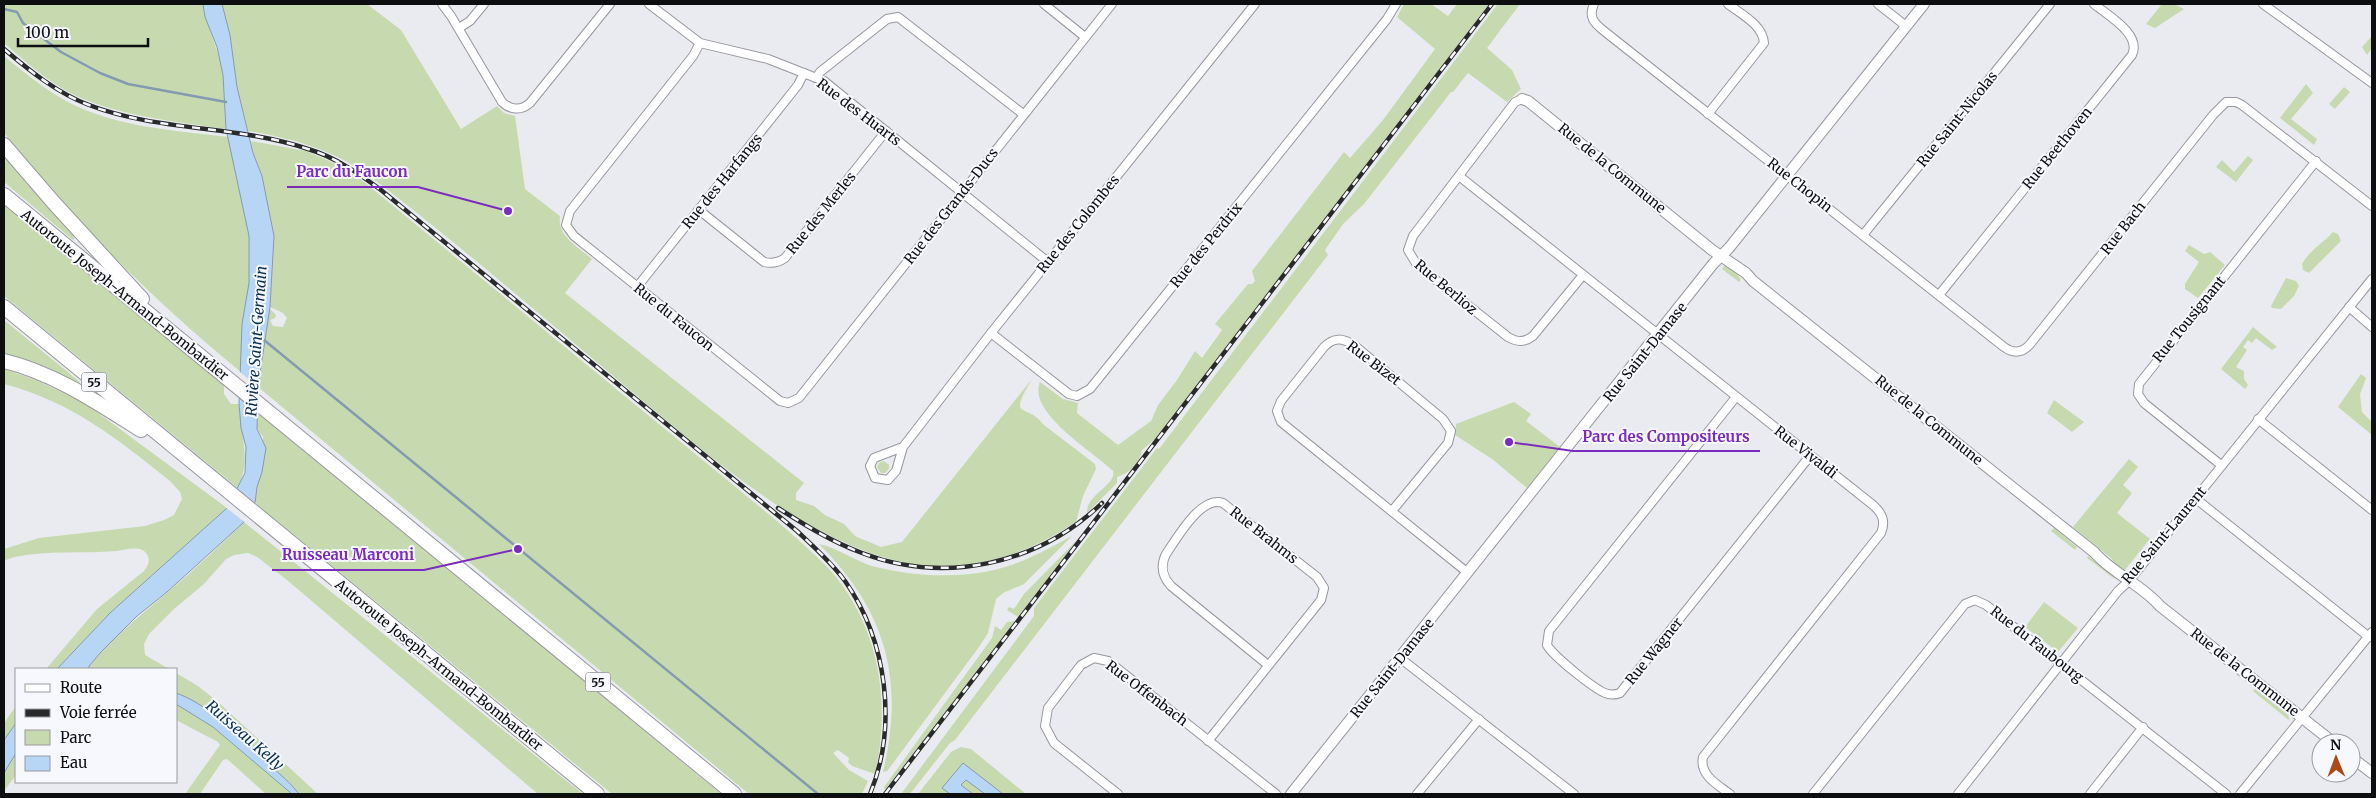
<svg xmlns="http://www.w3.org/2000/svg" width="2376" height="798" font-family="Merriweather,serif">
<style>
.green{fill:#c7daaf}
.water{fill:#b7d6f6;stroke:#849ab1}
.pier{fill:#e9ebf1}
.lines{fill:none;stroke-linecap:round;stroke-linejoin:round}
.stream{stroke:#849ab1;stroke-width:2.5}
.street-casing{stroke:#97989e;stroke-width:10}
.secondary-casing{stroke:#97989e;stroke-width:12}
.highway-casing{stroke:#97989e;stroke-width:16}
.street{stroke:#fff;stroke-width:8}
.secondary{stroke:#fff;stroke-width:10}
.highway{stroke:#fff;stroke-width:14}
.rail-casing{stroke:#292a2c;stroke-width:4.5}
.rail{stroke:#f7f8fe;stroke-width:2.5;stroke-dasharray:8;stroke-linecap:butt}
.labels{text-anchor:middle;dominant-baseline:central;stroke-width:4;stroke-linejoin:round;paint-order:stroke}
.shield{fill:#f7f8fe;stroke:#535457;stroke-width:1}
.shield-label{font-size:12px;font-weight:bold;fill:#0d0e10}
.street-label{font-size:14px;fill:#0d0e10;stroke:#f7f8fe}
.water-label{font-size:15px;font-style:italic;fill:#062e4e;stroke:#f7f8fe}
.leader{fill:none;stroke:#7b2cbf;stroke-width:2}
.callout-dot{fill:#7b2cbf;stroke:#f7f8fe;stroke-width:2}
.callout-label{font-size:15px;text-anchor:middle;font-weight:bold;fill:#7b2cbf;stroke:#f7f8fe;stroke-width:4;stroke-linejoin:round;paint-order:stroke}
</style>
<rect width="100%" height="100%" fill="#e9ebf1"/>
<!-- green -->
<g class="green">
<path d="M 4,4 L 203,4 C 207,28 219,50 223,75 C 225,93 224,111 226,129 C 178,122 119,116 74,95 C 48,82 26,62 4,43 Z"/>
<path d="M 222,4 L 367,4 L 401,30 L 461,129 L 497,106 L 504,113 L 515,116 L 525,189 L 560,216 C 557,236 578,247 592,259 L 565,293 L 804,483 L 796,493 L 796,500 L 814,506 L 825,515 L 844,524 L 855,536 L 881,547 L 902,542 L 1032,379 C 1007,422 1026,401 1044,425 L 1095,464 L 1096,469 L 1083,496 L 1076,522 C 1025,556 964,576 902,562 C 799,539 704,451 624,385 C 539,314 455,241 367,174 C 330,149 291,138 248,131 L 237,87 L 230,35 Z"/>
<path d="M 1404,4 L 1431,4 L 1448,16 L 1457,4 L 1489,4 L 1155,439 L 1142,450 C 1140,463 1130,473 1117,477 L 1117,483 L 1087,513 C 1086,494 1117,485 1113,471 C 1094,452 1027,413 1040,382 L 1063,399 L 1078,403 L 1077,413 L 1118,445 L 1151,421 L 1158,405 L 1177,380 L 1195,351 L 1202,358 L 1222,330 L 1215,324 L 1248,284 L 1252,284 L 1255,281 L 1252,271 L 1344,152 L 1350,158 L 1383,120 L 1435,49 L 1397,17 Z"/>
<polygon points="1520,4 1487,48 1512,70 1521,89 1507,102 1468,73 1453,92 1451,92 1364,204 1343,224 1325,250 1328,255 955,740 950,743 910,794 901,794 1034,616 1034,608 1157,448 1159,449 1497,5"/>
<polygon points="2162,4 2174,4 2184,9 2155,28 2146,24"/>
<polygon points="2372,36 2372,48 2367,55 2362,47"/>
<path d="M 4,56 C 21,70 37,83 56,95 C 107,127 171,130 229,137 L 249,236 L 249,283 L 242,324 L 242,373 C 190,330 140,285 94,236 C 63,202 34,167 4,133 Z"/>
<polygon points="2306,84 2313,93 2291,119 2317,139 2314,145 2280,118"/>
<polygon points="2344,87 2350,92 2335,109 2329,104"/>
<path d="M 251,141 L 306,151 L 334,163 L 358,177 L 777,521 C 795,537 814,553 830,570 C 880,627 891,703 875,774 L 852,766 L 848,762 L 849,758 L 838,750 L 833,753 L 849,770 L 868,781 L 862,794 L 749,794 L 258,387 L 270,309 L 276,315 L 275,318 L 270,320 L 273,326 L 283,327 L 287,318 L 283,313 L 270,307 L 274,236 L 262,176 L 253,153 Z"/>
<polygon points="4,152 76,235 73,240 4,182"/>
<polygon points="2248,156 2253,160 2236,182 2216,167 2222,160 2234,172"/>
<path d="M 4,205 L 224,384 L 224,394 L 231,404 L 239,404 C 240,436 252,457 238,488 L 4,296 Z"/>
<path d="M 2333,232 L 2338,234 L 2341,241 L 2309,273 L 2303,270 L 2302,264 C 2309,251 2323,243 2333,232 Z"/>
<polygon points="2189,245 2204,254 2210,252 2225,265 2198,298 2185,289 2185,284 2199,262 2185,251"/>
<polygon points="1725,265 1736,272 1741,280 1739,282 1722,269"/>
<polygon points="2286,278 2296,281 2299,286 2294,296 2281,309 2272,308 2271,306"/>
<polygon points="4,320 80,382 77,386 4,355"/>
<polygon points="2253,327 2277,347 2272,350 2256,338 2252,343 2248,340 2243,347 2247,350 2236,367 2244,371 2244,379 2248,385 2245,389 2221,369"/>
<path d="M 4,369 L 36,380 L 86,404 L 227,508 L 110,613 L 57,669 L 46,669 L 97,609 L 144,571 C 149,564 152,558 144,551 C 137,546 124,550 117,551 C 83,554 48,550 15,557 C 11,558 7,559 4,561 L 4,549 L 39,538 L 145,526 L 164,520 L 174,515 L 182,499 L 180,492 L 170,481 C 116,438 72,402 4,384 Z"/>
<polygon points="2361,374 2366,378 2360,394 2362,412 2372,422 2372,435 2338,407"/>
<polygon points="2054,400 2084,422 2072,432 2047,413"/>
<polygon points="1514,402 1531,414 1526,421 1560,447 1527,488 1492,459 1455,435 1456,424"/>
<polygon points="257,411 721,794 612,794 255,503 257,487 262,472 263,437 257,429"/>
<polygon points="2129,459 2138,467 2123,485 2132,493 2117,513 2150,539 2124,571 2115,565 2111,558 2073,527"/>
<polygon points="884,461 889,465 889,469 885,473 881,473 877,467 880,462"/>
<path d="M 244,522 L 583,794 L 538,794 L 287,580 L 257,557 L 248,553 L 234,555 L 226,559 L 204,584 L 174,609 L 149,634 L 144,644 L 145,655 L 169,669 L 89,669 L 89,666 C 113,638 139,616 168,592 C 194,570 219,546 244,522 Z"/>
<polygon points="2054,528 2077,547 2075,550 2051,531"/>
<path d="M 1072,536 L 1024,584 L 1003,593 L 996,599 L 988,633 L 979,647 L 891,766 L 887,771 L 883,772 C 905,679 886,611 819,544 C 838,548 853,560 872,566 C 910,576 956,579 994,570 C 1021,564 1048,549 1072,536 Z"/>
<polygon points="1077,540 1018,617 1007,610 1009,607 1014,609 1024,594"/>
<polygon points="2088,556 2113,576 2116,580 2087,558"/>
<polygon points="2044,602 2078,628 2058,652 2025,627"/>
<polygon points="1015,621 885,790 884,787 992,638 995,626 1001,630 1007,622"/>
<path d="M 176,673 L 198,686 L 218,702 L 318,794 L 299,794 C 286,777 269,766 254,751 C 233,730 205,704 176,693 Z"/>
<polygon points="2255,689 2288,715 2290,721 2253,691"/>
<polygon points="176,704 213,727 292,794 266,794 227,759 223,760 200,794 185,794 220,745 218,742 176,720"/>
<polygon points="16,706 16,723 4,740 4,723"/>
<polygon points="961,747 971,749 1026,794 918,794 951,752"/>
<polygon points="16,753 16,775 4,791 4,773"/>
</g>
<!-- water -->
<g class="water">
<polygon points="203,4 222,4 230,35 237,87 253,153 262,176 274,236 270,307 258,387 257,429 266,448 262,472 257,487 255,503 244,522 167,592 137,616 102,651 89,666 89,669 57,669 110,613 227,508 245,473 246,447 241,428 239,404 242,324 249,283 249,236 226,129 223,75 217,47 205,17"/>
<path d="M 176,693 C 205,703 233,730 254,751 C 269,766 286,777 299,794 L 292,794 L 213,727 L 176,704 Z"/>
<polygon points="16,723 16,753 4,773 4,740"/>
<polygon points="963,763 1003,794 985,794 966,780 961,785 973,794 950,794 942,788"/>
</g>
<!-- pier -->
<g class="pier">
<polygon points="239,371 260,389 260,413 238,395"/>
<polygon points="236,487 257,504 246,523 225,507"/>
</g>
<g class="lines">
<!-- stream -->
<g class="stream">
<polyline points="4,9 17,12 23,23 61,52 100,73 128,84 226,102"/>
<polyline points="264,340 818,794"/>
</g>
<defs>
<g id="street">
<path d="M 442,4 L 451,16 L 502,102 C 510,110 521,111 530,103 L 610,4"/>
<polyline points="649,4 700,43 768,59 824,81 1048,262"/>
<polyline points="1044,4 1085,37"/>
<path d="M 1594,4 C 1588,17 1594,23 1604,31 L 2004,347 C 2015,355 2024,352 2031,343 L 2213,115 L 2226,102 L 2236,102 L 2242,105 L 2372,206"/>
<polyline points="1878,4 1906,26"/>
<polyline points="2263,4 2372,83"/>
<polyline points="459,28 470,21 484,4"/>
<polyline points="700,43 693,56 570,211 566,225 574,236 780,401 788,403 799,398 1112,4"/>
<polyline points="816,78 820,72 887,19 898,17 1023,114"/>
<path d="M 1522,99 L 1515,102 L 1413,236 L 1408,250 L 1417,265 L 1508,337 C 1517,342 1524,343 1533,336 L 1583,275"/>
<path d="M 1708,114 L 1764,43 C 1763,25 1741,14 1728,4"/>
<path d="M 1459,176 L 1873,505 C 1882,513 1886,521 1881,533 L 1703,757 C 1699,775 1718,785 1730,794"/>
<path d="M 699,210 L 764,262 C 772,264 778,263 785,258 L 886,131"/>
<polyline points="1863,235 2050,4"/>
<polyline points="637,287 798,85 804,73"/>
<path d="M 1939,295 L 2132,55 C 2142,34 2107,15 2094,4"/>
<polyline points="2349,307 2372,327"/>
<polyline points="991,333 1069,394 1077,396 1090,389 1387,19 1396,4"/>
<path d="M 1736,397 L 1549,631 L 1547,645 C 1553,656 1593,688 1605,693 C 1610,695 1615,695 1620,693 L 1810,456"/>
<polyline points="2258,419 2372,510"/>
<polyline points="903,447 874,458 870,466 875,478 888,480 896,471 903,447 991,333 1255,4"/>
<polyline points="2221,465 2144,403 2138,394 2139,384 2316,161"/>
<polyline points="2195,498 2369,637"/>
<path d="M 1392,511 L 1448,443 L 1451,431 L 1443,419 L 1354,345 C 1342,338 1334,337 1324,347 L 1281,401 L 1277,411 L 1281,422 L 1468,573"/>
<polyline points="1400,658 1574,794"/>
<path d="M 1208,741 L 1321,600 L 1324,588 L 1317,577 L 1223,503 C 1201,495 1177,538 1166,554 C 1160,566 1162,576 1171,586 L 1268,665"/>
<polyline points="1118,794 1054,743 1045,726 1048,708 1081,665 1094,658 1108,661 1276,794"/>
<polyline points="1417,794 1479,719"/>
<polyline points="1813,794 1965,604 1975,600 1986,605 2226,794"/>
<polyline points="1958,794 2118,591 2129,581 2372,279"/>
<polyline points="2090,794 2143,727"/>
<polyline points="2240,794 2372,632"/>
</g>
<g id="secondary">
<path d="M 1522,99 L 1528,101 L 1712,250 L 1746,273 L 1753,281 L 2094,552 C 2113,574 2141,584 2160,606 L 2334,743"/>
<polyline points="2351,757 2372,773"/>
<polyline points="1291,794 1713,264 1729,248 1924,4"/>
</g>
<g id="highway">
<polyline points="4,145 54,203 142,299"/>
<polyline points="4,195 734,794"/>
<polyline points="4,307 597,794"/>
<path d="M 4,361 C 54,373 98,403 141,430"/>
</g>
</defs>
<!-- street casing -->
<use href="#street" class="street-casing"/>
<!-- secondary casing -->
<use href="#secondary" class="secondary-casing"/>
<!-- highway casing -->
<use href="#highway" class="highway-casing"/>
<!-- street -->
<use href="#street" class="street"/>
<!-- secondary -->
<use href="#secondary" class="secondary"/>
<!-- highway -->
<use href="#highway" class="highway"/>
<defs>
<g id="rail">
<path d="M 4,49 C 30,71 57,93 89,105 C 159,132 238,125 308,149 C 335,157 358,173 381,190 L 797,531 C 814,547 831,562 845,581 C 887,641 898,726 870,794"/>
<path d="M 778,508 C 805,525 832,542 862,553 C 945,585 1039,564 1102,503"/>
<polyline points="885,794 1492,4"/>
</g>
</defs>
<!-- rail casing -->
<use href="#rail" class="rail-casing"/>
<!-- rail -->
<use href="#rail" class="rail"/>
</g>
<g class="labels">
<!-- shield labels -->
<g class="shield">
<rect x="81.5" y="372.5" width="25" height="19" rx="4"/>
<rect x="585.5" y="672.5" width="25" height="19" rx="4"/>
</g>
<g class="shield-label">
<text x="94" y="382">55</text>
<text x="598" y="682">55</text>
</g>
<!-- street labels -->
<g class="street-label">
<text transform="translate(859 112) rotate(37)">Rue des Huarts</text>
<text transform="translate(1957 119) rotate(-51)">Rue Saint-Nicolas</text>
<text transform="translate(2057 148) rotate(-51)">Rue Beethoven</text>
<text transform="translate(1612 168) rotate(39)">Rue de la Commune</text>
<text transform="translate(722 181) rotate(-51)">Rue des Harfangs</text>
<text transform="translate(1800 185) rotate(38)">Rue Chopin</text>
<text transform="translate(951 206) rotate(-52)">Rue des Grands-Ducs</text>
<text transform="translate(821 213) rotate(-51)">Rue des Merles</text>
<text transform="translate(1078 224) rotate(-51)">Rue des Colombes</text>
<text transform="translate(2123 228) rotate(-52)">Rue Bach</text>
<text transform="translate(1206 245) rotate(-51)">Rue des Perdrix</text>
<text transform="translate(1446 287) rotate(40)">Rue Berlioz</text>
<text transform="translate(125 295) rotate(39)">Autoroute Joseph-Armand-Bombardier</text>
<text transform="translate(674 317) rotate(39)">Rue du Faucon</text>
<text transform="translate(2189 319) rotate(-51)">Rue Tousignant</text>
<text transform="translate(1645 352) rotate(-51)">Rue Saint-Damase</text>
<text transform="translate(1374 363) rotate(37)">Rue Bizet</text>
<text transform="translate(1929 420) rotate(39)">Rue de la Commune</text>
<text transform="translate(1806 452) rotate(38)">Rue Vivaldi</text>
<text transform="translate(1264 535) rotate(38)">Rue Brahms</text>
<text transform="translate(2164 535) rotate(-50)">Rue Saint-Laurent</text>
<text transform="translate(2037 644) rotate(38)">Rue du Faubourg</text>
<text transform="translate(1654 651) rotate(-51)">Rue Wagner</text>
<text transform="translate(439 665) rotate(39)">Autoroute Joseph-Armand-Bombardier</text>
<text transform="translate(1392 668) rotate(-51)">Rue Saint-Damase</text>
<text transform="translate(2245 672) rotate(38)">Rue de la Commune</text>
<text transform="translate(1147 693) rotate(37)">Rue Offenbach</text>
</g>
<!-- water labels -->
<g class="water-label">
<text transform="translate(256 341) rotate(-86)">Rivière Saint-Germain</text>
<text transform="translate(245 735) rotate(41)">Ruisseau Kelly</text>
</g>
</g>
<!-- callouts -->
<path class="leader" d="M508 211L418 187H287M1509 442L1573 451H1760M518 549L424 570H272"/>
<g class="callout-dot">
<circle cx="508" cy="211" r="5"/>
<circle cx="1509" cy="442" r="5"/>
<circle cx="518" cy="549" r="5"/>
</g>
<g class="callout-label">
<text x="352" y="177">Parc du Faucon</text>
<text x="1666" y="442">Parc des Compositeurs</text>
<text x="348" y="560">Ruisseau Marconi</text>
</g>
<!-- border -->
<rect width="2376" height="798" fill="none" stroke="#0d0e10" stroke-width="10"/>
<!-- legend -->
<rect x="15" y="668" width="162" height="115" fill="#f7f8fe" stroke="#999a9f"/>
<rect x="25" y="684" width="25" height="8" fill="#ffffff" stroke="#999a9f"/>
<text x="60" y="693" font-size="15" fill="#0d0e10">Route</text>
<rect x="25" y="709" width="25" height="8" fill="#292a2c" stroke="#999a9f"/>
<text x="60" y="718" font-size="15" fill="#0d0e10">Voie ferrée</text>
<rect x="25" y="730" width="25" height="15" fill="#c7daaf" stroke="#999a9f"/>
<text x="60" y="743" font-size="15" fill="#0d0e10">Parc</text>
<rect x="25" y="756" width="25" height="15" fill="#b7d6f6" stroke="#999a9f"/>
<text x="60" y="768" font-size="15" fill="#0d0e10">Eau</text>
<!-- north arrow -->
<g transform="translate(2336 758) rotate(359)"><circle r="24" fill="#f7f8fe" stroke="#999a9f"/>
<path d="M0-4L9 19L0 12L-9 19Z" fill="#ad4818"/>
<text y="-8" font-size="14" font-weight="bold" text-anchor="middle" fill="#0d0e10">N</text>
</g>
<!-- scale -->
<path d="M18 38v8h130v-8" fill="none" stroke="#0d0e10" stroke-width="2.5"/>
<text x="25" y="38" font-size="15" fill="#0d0e10" stroke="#f7f8fe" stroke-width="4" paint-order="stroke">100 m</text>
</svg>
